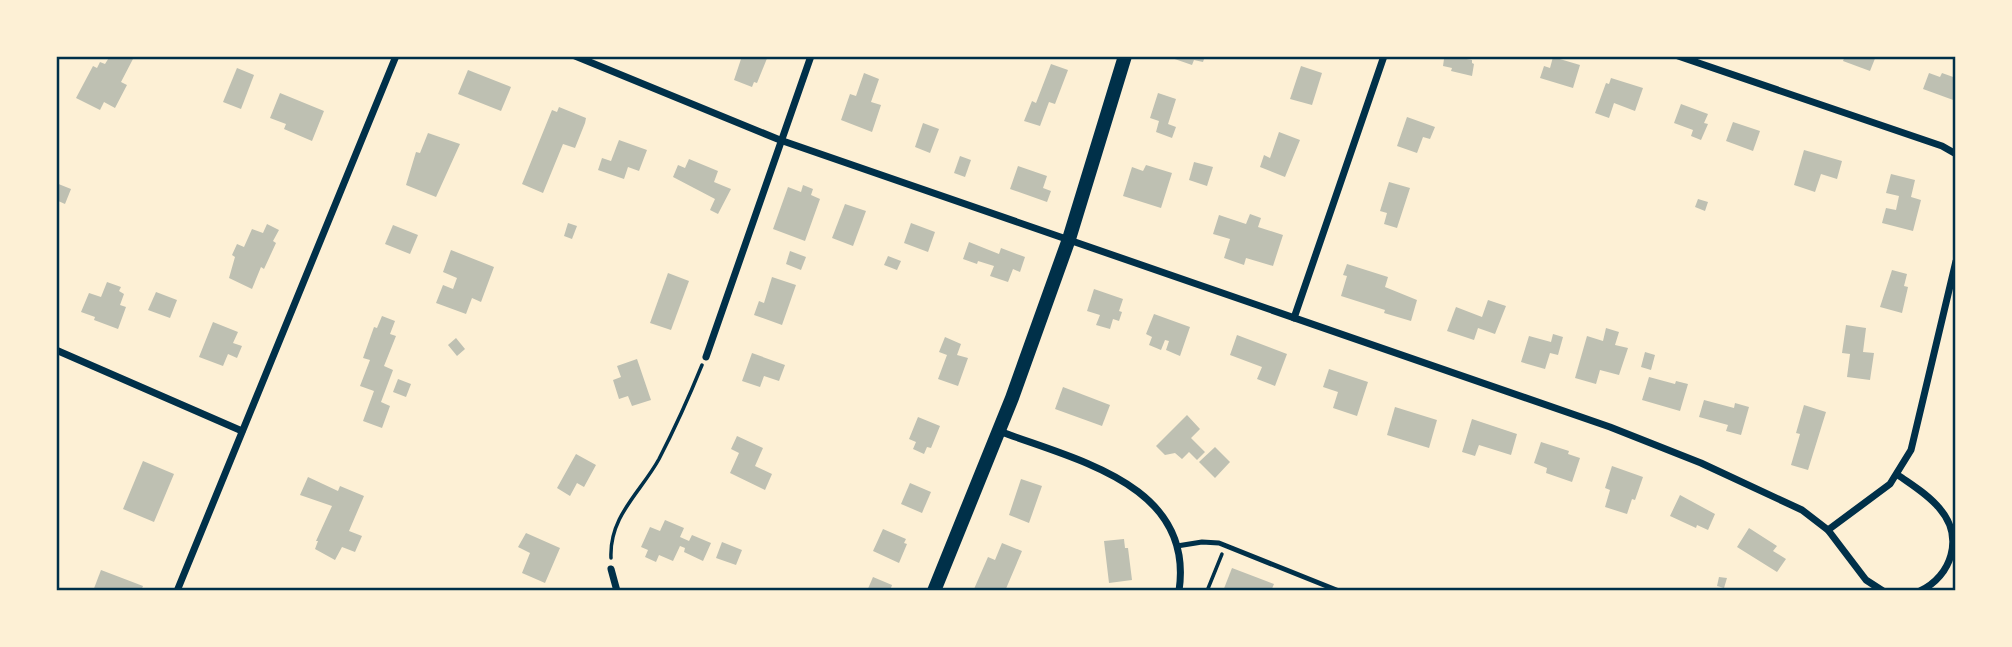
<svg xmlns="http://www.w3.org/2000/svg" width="2012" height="647" font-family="Montserrat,sans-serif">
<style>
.building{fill:#bec0b2}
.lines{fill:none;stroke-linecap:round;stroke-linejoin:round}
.path{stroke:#003049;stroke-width:3.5}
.service{stroke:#003049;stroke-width:5}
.minor{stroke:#003049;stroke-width:7}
.secondary{stroke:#003049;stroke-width:14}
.neatline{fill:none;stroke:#003049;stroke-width:2.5}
</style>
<rect width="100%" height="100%" fill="#fdf0d5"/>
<!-- building -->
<g class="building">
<polygon points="110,56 134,57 121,82 127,85 115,108 104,102 100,110 76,98 93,66 97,68 100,62 105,64"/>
<polygon points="742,56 768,56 757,83 754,82 752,87 734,80"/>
<polygon points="1166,56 1205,56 1203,62 1194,60 1192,65"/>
<polygon points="1433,56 1462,56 1461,58 1472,60 1472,63 1474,64 1472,76 1451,71 1452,68 1443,66 1444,59"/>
<polygon points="1845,56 1876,56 1870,71 1843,61"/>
<polygon points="1553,57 1580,65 1573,88 1540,78 1544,66 1550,68"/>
<polygon points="1051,64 1068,70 1055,104 1049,102 1040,126 1024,121 1032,101 1036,103"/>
<polygon points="1301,66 1322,73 1312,105 1290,99"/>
<polygon points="237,68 254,75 241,109 223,102"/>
<polygon points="468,70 511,87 501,111 458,94"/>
<polygon points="864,73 879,79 871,102 881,105 872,132 841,120 850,94 856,96"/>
<polygon points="1929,73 1940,77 1942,73 1956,78 1956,101 1923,89"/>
<polygon points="1611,78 1643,88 1635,111 1614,103 1609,118 1595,113 1606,83 1609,84"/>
<polygon points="280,93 324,111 312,141 284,129 286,124 270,118"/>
<polygon points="1158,93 1176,99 1168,124 1176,127 1172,138 1156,132 1159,121 1150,118"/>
<polygon points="1681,104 1708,114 1704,123 1708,124 1701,140 1691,136 1693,130 1674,123"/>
<polygon points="559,107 586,118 585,123 575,148 563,144 543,193 522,184 552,110 557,112"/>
<polygon points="1407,117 1435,127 1430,139 1423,137 1417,153 1397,146"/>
<polygon points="1733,122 1760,131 1753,151 1726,141"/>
<polygon points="923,123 939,129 930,153 915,147"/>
<polygon points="1279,132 1300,140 1285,177 1260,167 1264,155 1270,158"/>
<polygon points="428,133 460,144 436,197 406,185 416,152 420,153"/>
<polygon points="619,140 647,150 639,171 628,167 624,179 598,170 602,158 611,161"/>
<polygon points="1804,150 1842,161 1837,179 1821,174 1815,192 1794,185"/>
<polygon points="960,156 971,160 965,177 954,173"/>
<polygon points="689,159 718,171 714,182 731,189 718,214 710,210 715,199 673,177 678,165 685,168"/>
<polygon points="1194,162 1213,167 1207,186 1189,180"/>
<polygon points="1146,165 1172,173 1161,208 1123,196 1132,167 1143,171"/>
<polygon points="1018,166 1047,176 1043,188 1051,191 1047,202 1010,189"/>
<polygon points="1891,174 1915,180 1911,197 1921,200 1913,231 1882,223 1886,208 1896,210 1899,196 1886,193"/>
<polygon points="1389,182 1410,188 1397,228 1384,224 1387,213 1380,211"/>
<polygon points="56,183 71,189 65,204 56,200"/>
<polygon points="803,185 813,189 811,195 820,199 805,241 773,229 788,187 801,192"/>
<polygon points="1698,199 1708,202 1705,211 1695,207"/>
<polygon points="845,204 866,211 853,246 832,238"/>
<polygon points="1250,214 1261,218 1258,227 1283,235 1273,266 1246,258 1244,265 1224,258 1230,239 1213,234 1219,215 1246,224"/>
<polygon points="568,223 577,226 572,239 564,236"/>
<polygon points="911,223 935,232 928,252 904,243"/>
<polygon points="267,224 279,230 273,241 276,243 264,269 261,267 252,289 229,278 235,257 232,255 237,244 244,247 252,229 263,233"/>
<polygon points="393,225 418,235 410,254 385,244"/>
<polygon points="969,242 999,254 1001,248 1025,257 1020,272 1013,269 1008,282 990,276 994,266 978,261 977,264 963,259"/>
<polygon points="451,250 494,267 481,302 472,298 466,314 436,303 443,285 453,289 457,278 443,272"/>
<polygon points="790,251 806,257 801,270 786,264"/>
<polygon points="888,256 901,261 897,270 884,265"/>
<polygon points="1347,264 1388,277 1385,287 1417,300 1411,321 1384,313 1385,310 1341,296 1347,276 1343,275"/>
<polygon points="1892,270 1907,274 1904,286 1908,287 1902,313 1880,307"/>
<polygon points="668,273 689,281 671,330 650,323"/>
<polygon points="772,277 796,285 782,325 754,315 759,301 764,303"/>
<polygon points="107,282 121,287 119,291 124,294 120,305 126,307 118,329 94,320 95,317 81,312 89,293 101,297"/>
<polygon points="1094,289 1123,299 1119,311 1122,312 1119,321 1113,319 1110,329 1096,325 1100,315 1087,311"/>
<polygon points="156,292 177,300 170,318 148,310"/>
<polygon points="1488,300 1506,306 1495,334 1478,328 1474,340 1447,331 1456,307 1482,317"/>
<polygon points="1154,314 1190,327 1180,356 1166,350 1169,341 1165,340 1161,350 1149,345 1152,337 1146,334"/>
<polygon points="382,316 395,321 390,334 396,336 384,366 393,370 381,402 390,406 382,428 363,421 374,391 360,386 370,360 363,358 374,327 377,328"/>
<polygon points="213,322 238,332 233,343 242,346 237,358 228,354 223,366 199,357"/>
<polygon points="1846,325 1866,328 1863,352 1874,353 1870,380 1847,377 1850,354 1842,353"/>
<polygon points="1606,328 1619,332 1615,345 1628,348 1619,375 1600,370 1596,384 1575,378 1587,336 1603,341"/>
<polygon points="1553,334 1563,337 1558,355 1550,353 1545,369 1521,362 1529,336 1551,342"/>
<polygon points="1237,335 1287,354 1275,386 1257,379 1262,367 1230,355"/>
<polygon points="945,337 961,344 957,355 968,358 958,386 938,379 947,355 939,352"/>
<polygon points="456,338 465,349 457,356 448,345"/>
<polygon points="1645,352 1655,355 1651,370 1641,367"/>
<polygon points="752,353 785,365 779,381 764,376 760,387 742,381"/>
<polygon points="637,359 651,400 632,406 628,396 619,399 613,380 621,377 617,366"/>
<polygon points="1329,369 1368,382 1357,416 1333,408 1338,392 1323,387"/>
<polygon points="1649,377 1675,384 1676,381 1688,384 1680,411 1642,400"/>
<polygon points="398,379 411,384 406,397 393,392"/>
<polygon points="1063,387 1110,405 1102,426 1055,409"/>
<polygon points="1704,400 1734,408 1735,403 1749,407 1741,435 1726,431 1728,425 1699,417"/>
<polygon points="1804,405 1826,412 1808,470 1791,465 1800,434 1796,433"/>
<polygon points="1395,407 1437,420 1429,448 1387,435"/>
<polygon points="1187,415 1200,429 1191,438 1205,452 1197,460 1189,452 1182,459 1175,453 1165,455 1156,446"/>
<polygon points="918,417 940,426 931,448 927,447 924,454 913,449 916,442 909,439"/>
<polygon points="1472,419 1517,434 1511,455 1479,445 1475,456 1462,452"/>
<polygon points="737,436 763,448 755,466 772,474 765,490 730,473 739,453 731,449"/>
<polygon points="1541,442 1569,451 1568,454 1580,458 1572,482 1546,473 1547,468 1534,463"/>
<polygon points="1215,447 1230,462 1215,478 1199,462"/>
<polygon points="576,454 596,465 584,487 577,483 570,496 557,488"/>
<polygon points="143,461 174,474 154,522 123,509"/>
<polygon points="1612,466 1643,477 1635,500 1632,499 1627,514 1605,507 1610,490 1605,488"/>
<polygon points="308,477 338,491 340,486 364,496 349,531 362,536 355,552 342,547 335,560 315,549 318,541 316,541 332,506 300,495"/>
<polygon points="1021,479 1042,486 1029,523 1009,515"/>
<polygon points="910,483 931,492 922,513 901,504"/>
<polygon points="1680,495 1715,514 1708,530 1697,525 1696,528 1670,516"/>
<polygon points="665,520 684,528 680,537 689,541 692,535 711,543 703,561 684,552 685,548 680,546 673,561 659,555 656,562 645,557 648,550 641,547 650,527 660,531"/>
<polygon points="1749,528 1777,546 1773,551 1786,559 1777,572 1737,547"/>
<polygon points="883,529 906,539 904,543 907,544 899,563 873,551"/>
<polygon points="526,533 560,548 545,583 522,573 530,553 518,547"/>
<polygon points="1124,539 1125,548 1128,548 1132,580 1109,583 1104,541"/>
<polygon points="722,542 742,550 736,565 716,558"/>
<polygon points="1002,543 1022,551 1005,591 974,589 988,557 995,560"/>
<polygon points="1232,568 1274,584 1271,591 1223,591"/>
<polygon points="101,570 143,586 141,591 93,591"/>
<polygon points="873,577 892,585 890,591 867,591"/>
<polygon points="1719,577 1727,578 1724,588 1717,586"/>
</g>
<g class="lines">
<!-- path -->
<g class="path">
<path d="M 611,558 C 609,516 641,492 659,459 C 675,428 689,397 702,365"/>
<polyline points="1207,591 1222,554"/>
</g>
<!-- service -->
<polyline class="service" points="1177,546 1202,542 1219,543 1339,591"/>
<!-- minor -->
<g class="minor">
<polyline points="575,56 780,140 1610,427 1701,463 1802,510 1828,530 1866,580 1883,591"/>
<polyline points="1678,56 1942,146 1956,154"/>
<polyline points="1294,318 1384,56"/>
<polyline points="56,350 242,431"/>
<polyline points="706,357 811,56"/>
<path d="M 999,431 C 1075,460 1195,484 1179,591"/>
<path d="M 1898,475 C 1912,485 1929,495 1940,509 C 1964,537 1952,576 1920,591"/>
<polyline points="1828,530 1890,484 1911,450 1956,261"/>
<polyline points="611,569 617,591"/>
<polyline points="177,591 396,56"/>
</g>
<!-- secondary -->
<polyline class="secondary" points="934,591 1012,398 1069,239 1125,56"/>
</g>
<!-- border -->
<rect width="2012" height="647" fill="none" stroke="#fdf0d5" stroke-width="116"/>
<rect x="58" y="58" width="1896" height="531" class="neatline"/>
</svg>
